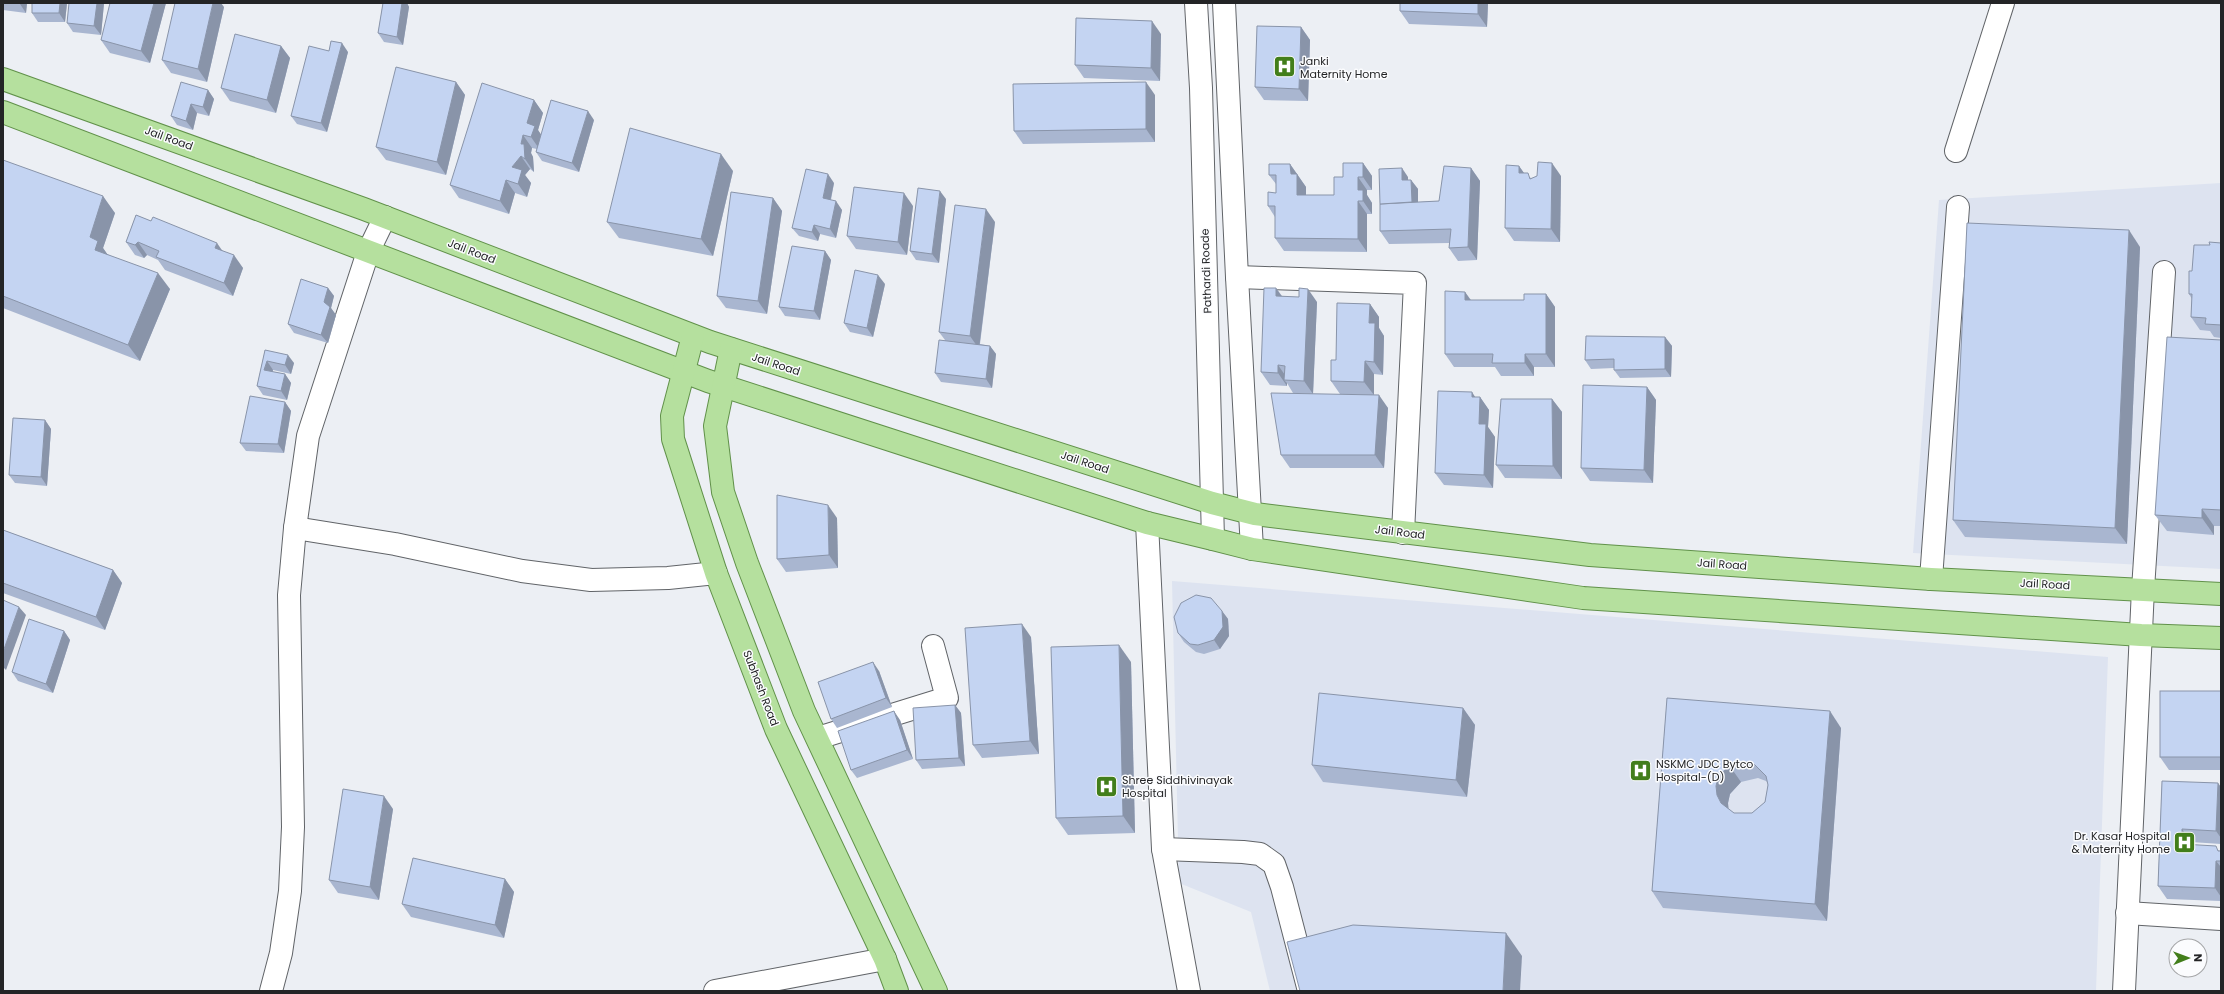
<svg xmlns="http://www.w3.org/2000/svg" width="2224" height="994" font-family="Poppins,sans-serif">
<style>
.built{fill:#dde3f0}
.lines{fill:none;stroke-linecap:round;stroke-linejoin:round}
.minor-casing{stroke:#616468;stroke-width:24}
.major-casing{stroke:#61914a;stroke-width:24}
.minor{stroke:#fff;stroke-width:22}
.major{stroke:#b5e09e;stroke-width:22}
.wall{fill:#a9b6d0;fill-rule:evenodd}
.shaded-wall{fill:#8994a9}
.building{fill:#c4d4f2;stroke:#8994a9;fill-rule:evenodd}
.labels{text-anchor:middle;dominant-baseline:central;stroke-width:3;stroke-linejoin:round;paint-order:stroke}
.poi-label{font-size:11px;fill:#232426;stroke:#fbfcfe;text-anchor:start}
.street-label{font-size:11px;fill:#232426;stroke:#fbfcfe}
</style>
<rect width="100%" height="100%" fill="#eceff4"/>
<!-- built -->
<g class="built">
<polygon points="2221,183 2221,569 1913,553 1939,200"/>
<polygon points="1172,581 2108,657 2096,991 1270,991 1251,912 1179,883"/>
</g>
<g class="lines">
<defs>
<g id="minor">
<polyline points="1196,3 1201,88 1213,539"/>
<polyline points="1224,3 1237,277 1252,549"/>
<polyline points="1956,151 2003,3"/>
<polyline points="1237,277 1415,283 1403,533"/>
<polyline points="1147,523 1163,849 1189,991"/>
<polyline points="295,528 395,544 522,571 591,580 668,578 716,573"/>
<polyline points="1931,579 1958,207"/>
<polyline points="818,738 947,698 933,646"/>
<polyline points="1163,849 1243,852 1260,854 1274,864 1282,887 1309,991"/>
<polyline points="2127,913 2221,919"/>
<polyline points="271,991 281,953 290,891 293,827 289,595 295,528 308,436 368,252 385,217"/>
<polyline points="715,991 885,959"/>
<polyline points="2124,991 2143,589 2164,272"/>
</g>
<g id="major">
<polyline points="3,79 364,209 710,342 1212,503 1255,514 1590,555 1931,579 2221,594"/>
<polyline points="3,112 708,381 1147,523 1213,539 1252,549 1583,598 2141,635 2221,638"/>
<polyline points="693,336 672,416 673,439 716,573 776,729 885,959 897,991"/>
<polyline points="731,349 715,426 723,492 747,563 804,711 936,991"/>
</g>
</defs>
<!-- minor casing -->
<use href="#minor" class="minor-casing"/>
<!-- major casing -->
<use href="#major" class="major-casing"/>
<!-- minor -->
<use href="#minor" class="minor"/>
<!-- major -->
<use href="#major" class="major"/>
</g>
<!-- wall -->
<g class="wall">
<polygon points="3,3 27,3 26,13 3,10"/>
<polygon points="67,3 65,22 38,22 32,13"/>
<polygon points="104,3 101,35 73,32 67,23"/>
<polygon points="166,3 150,63 110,53 101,40"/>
<polygon points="383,3 407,3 409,7 403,45 384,42 378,33"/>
<polygon points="1400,3 1488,3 1487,27 1409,24 1400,11"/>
<polygon points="224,7 207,82 171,73 162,60"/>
<polygon points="1301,27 1310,40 1308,101 1264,100 1255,87"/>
<polygon points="1161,34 1160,81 1084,78 1075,65"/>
<polygon points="281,46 290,58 276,113 230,101 221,88"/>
<polygon points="329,51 348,52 327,132 297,124 291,116"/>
<polygon points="456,82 465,95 446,175 386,160 376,147"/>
<polygon points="208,90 214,99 209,116 197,113 193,130 177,125 171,116"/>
<polygon points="1155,95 1155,142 1023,144 1014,131"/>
<polygon points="534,100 543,113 538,130 541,135 594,120 579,172 542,161 536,152 537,149 532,148 531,153 533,157 534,172 530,169 525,175 531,183 527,197 515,193 509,214 459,198 450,185"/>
<polygon points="3,160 115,213 103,248 107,254 170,289 140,361 3,308"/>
<polygon points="1363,163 1372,176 1372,190 1367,190 1367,195 1372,203 1372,214 1367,214 1367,252 1284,251 1275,238 1275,217 1268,206 1276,193 1276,184 1269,175 1290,164 1306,187 1306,195 1334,195 1343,177"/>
<polygon points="1519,166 1524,173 1531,178 1561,176 1560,242 1514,241 1505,228"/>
<polygon points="1471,168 1480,181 1477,260 1458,261 1449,248 1449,243 1389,244 1380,231 1408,177 1408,180 1411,180 1418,189 1418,202 1439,201"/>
<polygon points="733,171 713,256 619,238 607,222"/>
<polygon points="834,183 831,200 842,210 836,238 820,234 818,241 799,236 792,228"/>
<polygon points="773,198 782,211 767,314 726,308 717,296"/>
<polygon points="946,199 939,263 916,260 910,251"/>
<polygon points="913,206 907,255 856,249 847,236"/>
<polygon points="136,215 223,251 243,268 233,296 165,270 158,260 147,255 144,258 135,255 126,242"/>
<polygon points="995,222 980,344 990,346 996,354 992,388 941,382 935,373 945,340 939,332"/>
<polygon points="2221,243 2221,338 2214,337 2210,331 2200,330 2191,317 2192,299 2189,294 2192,271 2210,245"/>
<polygon points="2140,247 2127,544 1965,537 1953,520"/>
<polygon points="825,251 831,260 820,320 785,316 779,307"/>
<polygon points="885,284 873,337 850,332 844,323"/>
<polygon points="328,288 334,296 331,308 336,315 328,343 294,333 288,324"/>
<polygon points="1276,288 1282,296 1317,302 1313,394 1293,393 1287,383 1287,386 1270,385 1261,372"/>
<polygon points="1465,292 1471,300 1524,300 1546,294 1555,307 1555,367 1534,367 1534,376 1501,376 1495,367 1454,367 1445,354"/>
<polygon points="1370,304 1379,317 1379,328 1384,336 1383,375 1374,374 1374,395 1388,408 1384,468 1290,468 1281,455 1363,395 1340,394 1331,381 1336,360"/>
<polygon points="1665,337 1672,346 1671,377 1620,378 1614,370 1614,368 1591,369 1585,360"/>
<polygon points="2221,340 2221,526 2214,526 2214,535 2167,531 2155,515"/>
<polygon points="265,350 294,363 291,374 273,370 272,372 285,374 291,383 287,400 263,395 257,386"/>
<polygon points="1647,387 1656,400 1653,483 1590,481 1581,468"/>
<polygon points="1475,397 1480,397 1489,410 1488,427 1495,437 1493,488 1444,485 1435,473"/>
<polygon points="1552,399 1562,412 1562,479 1505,478 1496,465"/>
<polygon points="285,402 291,411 284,453 246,451 240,443"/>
<polygon points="45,420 51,429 47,486 15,483 9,475"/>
<polygon points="837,518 838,568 786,572 777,559"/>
<polygon points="3,530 113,570 122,583 105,630 3,593"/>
<polygon points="1222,611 1228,619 1229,636 1220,649 1204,654 1196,652 1184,642 1178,633"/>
<polygon points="64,631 70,640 53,693 18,681 12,672"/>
<polygon points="1031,637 1039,754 982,758 973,745"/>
<polygon points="1131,662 1135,833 1068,835 1056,818"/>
<polygon points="879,671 892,707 837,728 831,719"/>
<polygon points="2221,691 2221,770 2169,770 2160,757"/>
<path d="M 1667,698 L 1841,728 L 1827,921 L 1663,908 L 1652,891 ZM 1758,778 L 1766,781 L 1768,783 L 1768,785 L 1765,802 L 1752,813 L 1734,813 L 1728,809 L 1728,803 L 1730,794 L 1741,782 Z"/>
<polygon points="955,705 961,713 965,766 922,769 916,760"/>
<polygon points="1463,708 1475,725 1467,797 1323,782 1312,765"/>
<polygon points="900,720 913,759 857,778 851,770"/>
<polygon points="2162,781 2221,787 2221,844 2191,842 2191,844 2221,851 2221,901 2167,899 2158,886"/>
<polygon points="393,809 379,900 338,893 329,880"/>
<polygon points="505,879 514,892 504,938 411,917 402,904"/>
</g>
<!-- shaded-wall -->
<g class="shaded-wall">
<polygon points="20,3 27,3 26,13 20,4"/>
<polygon points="60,3 67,3 65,22 59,13"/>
<polygon points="97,3 104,3 101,35 94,26"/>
<polygon points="154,3 166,3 150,63 141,51"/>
<polygon points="213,3 221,3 224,7 207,82 198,69"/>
<polygon points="402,3 407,3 409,7 403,45 397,37"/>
<polygon points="1478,3 1488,3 1487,27 1478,14"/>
<polygon points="1152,21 1161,34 1160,81 1151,68"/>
<polygon points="1301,27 1310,40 1308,101 1299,89"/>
<polygon points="342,43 348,52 327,132 321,123"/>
<polygon points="281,46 290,58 276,113 267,100"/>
<polygon points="456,82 465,95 446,175 437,162"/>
<polygon points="1146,82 1155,95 1155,142 1146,129"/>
<polygon points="208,90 214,99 209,116 203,107"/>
<polygon points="534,100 543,113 538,130 544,139 540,150 531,137 527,123"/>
<polygon points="191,104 197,113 193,130 186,121"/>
<polygon points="588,111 594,120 579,172 572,163"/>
<polygon points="523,135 532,148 531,153 533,157 534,172 525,159 521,144"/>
<polygon points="721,154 733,171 713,256 701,239"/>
<polygon points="521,156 530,169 525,175 531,183 527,197 518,184 512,167"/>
<polygon points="1363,163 1372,176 1372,190 1363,177"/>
<polygon points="1552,163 1561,176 1560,242 1551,229"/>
<polygon points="1290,164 1306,187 1306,208 1297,195 1291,174"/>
<polygon points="1519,166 1528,179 1519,173"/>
<polygon points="1402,168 1408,177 1408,189 1402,180"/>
<polygon points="1471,168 1480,181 1477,260 1468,247"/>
<polygon points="828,174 834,183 829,207 823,198"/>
<polygon points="1358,177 1367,190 1367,195 1372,203 1372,214 1363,201 1358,190"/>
<polygon points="506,180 515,193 509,214 500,201"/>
<polygon points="1411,180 1418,189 1418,212 1412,203"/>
<polygon points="940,191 946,199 939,263 932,254"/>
<polygon points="904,193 913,206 907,255 898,242"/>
<polygon points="103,196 115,213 103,248 110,258 95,250 90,237"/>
<polygon points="773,198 782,211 767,314 758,301"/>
<polygon points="836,201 842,210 836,238 830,229"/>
<polygon points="1358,201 1367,214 1367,252 1358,239"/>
<polygon points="986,209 995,222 979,349 970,336"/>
<polygon points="814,225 820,234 818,241 812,232"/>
<polygon points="2129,230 2140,247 2127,544 2115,528"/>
<polygon points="138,242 147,255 144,258 135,245"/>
<polygon points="217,243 226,256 215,248"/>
<polygon points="825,251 831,260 820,320 814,311"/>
<polygon points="234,255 243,268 233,296 224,283"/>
<polygon points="158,273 170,289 140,361 128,345"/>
<polygon points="878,275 885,284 873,337 867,328"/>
<polygon points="328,288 334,296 331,308 336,315 328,343 321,335 324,302"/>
<polygon points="1276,288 1285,301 1276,296"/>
<polygon points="1308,289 1317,302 1313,394 1304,381"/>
<polygon points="1465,292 1474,305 1465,300"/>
<polygon points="1546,294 1555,307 1555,367 1546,354"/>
<polygon points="1370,304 1379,317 1379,328 1384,336 1383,375 1374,362 1369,323"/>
<polygon points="1665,337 1672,346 1671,377 1665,369"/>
<polygon points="990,346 996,354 992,388 986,379"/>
<polygon points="1525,354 1534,367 1534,376 1525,363"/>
<polygon points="288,355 294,363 291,374 285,365"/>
<polygon points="267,361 273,370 271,379 264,370"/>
<polygon points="1365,361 1374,374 1374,395 1364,382"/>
<polygon points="1278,365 1287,378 1284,380 1287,383 1287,386 1278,373"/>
<polygon points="285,374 291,383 287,400 281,391"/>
<polygon points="1647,387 1656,400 1653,483 1644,470"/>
<polygon points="1472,392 1479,403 1480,397 1489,410 1488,427 1495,437 1493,488 1484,475 1479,424 1472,397"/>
<polygon points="1379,395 1388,408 1384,468 1375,455"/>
<polygon points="1552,399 1562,412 1562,479 1553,466"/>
<polygon points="285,402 291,411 284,453 278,444"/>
<polygon points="45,420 51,429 47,486 41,477"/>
<polygon points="828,505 837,518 838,568 829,555"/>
<polygon points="2202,509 2214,526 2214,535 2202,518"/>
<polygon points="113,570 122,583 105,630 96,617"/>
<polygon points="19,607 26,615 6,670 3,667 3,652"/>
<polygon points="1222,611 1228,619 1229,636 1220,649 1214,640"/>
<polygon points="1022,624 1031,637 1039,754 1030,741"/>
<polygon points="64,631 70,640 53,693 46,684"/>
<polygon points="1119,645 1131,662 1135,833 1123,816"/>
<polygon points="873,662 879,671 892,707 886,698"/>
<polygon points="955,705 961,713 965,766 959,758"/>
<polygon points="1463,708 1475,725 1467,797 1456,780"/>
<polygon points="894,711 900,720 913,759 907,750"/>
<polygon points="1830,711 1841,728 1827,921 1815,904"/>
<polygon points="1729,765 1741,782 1730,794 1728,803 1729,812 1721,803 1717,795 1716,786 1718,778"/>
<polygon points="2218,783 2221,787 2221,838 2216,831"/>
<polygon points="384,796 393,809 379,900 370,887"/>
<polygon points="2182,829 2191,842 2191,856 2182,844"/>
<polygon points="2216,861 2221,867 2221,897 2215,888"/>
<polygon points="505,879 514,892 504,938 495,925"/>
<polygon points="1506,933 1522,956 1520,991 1503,991"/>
</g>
<!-- building -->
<g class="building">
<polygon points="32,3 60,3 59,13 32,13"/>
<polygon points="69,3 97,3 94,26 67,23"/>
<polygon points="110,3 154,3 141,51 101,40"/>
<polygon points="175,3 213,3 198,69 162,60"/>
<polygon points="383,3 402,3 397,37 378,33"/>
<polygon points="1400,3 1478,3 1478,14 1400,11"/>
<polygon points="1076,18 1152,21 1151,68 1075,65"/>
<polygon points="1257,26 1301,27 1299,89 1255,87"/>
<polygon points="235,34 281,46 267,100 221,88"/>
<polygon points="331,41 342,43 321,123 291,116 309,46 329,51"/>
<polygon points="396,67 456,82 437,162 376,147"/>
<polygon points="181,82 208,90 203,107 191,104 186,121 171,116"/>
<polygon points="1146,82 1146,129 1014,131 1013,84"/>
<polygon points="482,83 534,100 527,123 535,126 531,137 523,135 521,144 524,144 525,159 521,156 512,167 522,170 518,184 506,180 500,201 450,185"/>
<polygon points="551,100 588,111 572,163 536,152"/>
<polygon points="630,128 721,154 701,239 607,222"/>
<polygon points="3,160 103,196 90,237 98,241 95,250 158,273 128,345 3,296"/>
<polygon points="1538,162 1552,163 1551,229 1505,228 1506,165 1519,166 1519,173 1528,173 1530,179 1537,176"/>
<polygon points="1343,163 1363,163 1363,177 1358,177 1358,190 1363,190 1363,201 1358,201 1358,239 1275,238 1275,206 1268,206 1268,192 1276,193 1276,175 1269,175 1269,164 1290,164 1291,174 1297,174 1297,195 1334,195 1334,177 1343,177"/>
<polygon points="1444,166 1471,168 1468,247 1449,248 1451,229 1380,231 1380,204 1439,201"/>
<polygon points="1402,168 1402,180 1411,180 1412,202 1380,204 1379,169"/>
<polygon points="806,169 828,174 823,198 836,201 830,229 814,225 812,232 792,228"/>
<polygon points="854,187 904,193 898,242 847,236"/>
<polygon points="918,188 940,191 932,254 910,251"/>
<polygon points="731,192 773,198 758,301 717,296"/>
<polygon points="955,205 986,209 970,336 939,332"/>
<polygon points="136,215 151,221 153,217 217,243 215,248 234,255 224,283 156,257 159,251 138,242 135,245 126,242"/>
<polygon points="1967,223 2129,230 2115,528 1953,520"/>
<polygon points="2209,242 2221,243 2221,325 2205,324 2206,318 2191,317 2192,294 2189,294 2189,271 2192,271 2194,245 2210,245"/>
<polygon points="792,246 825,251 814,311 779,307"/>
<polygon points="855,270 878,275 867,328 844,323"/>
<polygon points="301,279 328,288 324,302 330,307 321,335 288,324"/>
<polygon points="1264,288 1276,288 1276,296 1299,297 1299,288 1308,289 1304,381 1284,380 1285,366 1278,365 1278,373 1261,372"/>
<polygon points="1445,291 1465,292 1465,300 1524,300 1524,294 1546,294 1546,354 1525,354 1525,363 1492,363 1493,354 1445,354"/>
<polygon points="1337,303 1370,304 1369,323 1375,323 1374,362 1365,361 1364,382 1331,381 1331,360 1336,360"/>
<polygon points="1586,336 1665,337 1665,369 1614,370 1614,359 1585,360"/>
<polygon points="2167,337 2221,340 2221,510 2202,509 2202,518 2155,515"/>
<polygon points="939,340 990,346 986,379 935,373"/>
<polygon points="265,350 288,355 285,365 267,361 264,370 285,374 281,391 257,386"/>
<polygon points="1583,385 1647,387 1644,470 1581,468"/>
<polygon points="1438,391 1472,392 1472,397 1480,397 1479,424 1486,424 1484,475 1435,473"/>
<polygon points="1271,393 1379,395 1375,455 1281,455"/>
<polygon points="250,396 285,402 278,444 240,443"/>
<polygon points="1501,399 1552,399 1553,466 1496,465"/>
<polygon points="13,418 45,420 41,477 9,475"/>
<polygon points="777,495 828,505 829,555 777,559"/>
<polygon points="3,530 113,570 96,617 3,583"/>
<polygon points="1196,595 1211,598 1222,611 1223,627 1214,640 1198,645 1190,644 1178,633 1174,617 1181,603"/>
<polygon points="3,600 19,607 3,652"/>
<polygon points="29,619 64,631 46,684 12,672"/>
<polygon points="1022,624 1030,741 973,745 965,628"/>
<polygon points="1119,645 1123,816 1056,818 1051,647"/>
<polygon points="873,662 886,698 831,719 818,682"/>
<rect x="2160" y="691" width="61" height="66"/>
<polygon points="1319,693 1463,708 1456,780 1312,765"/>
<path d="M 1667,698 L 1830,711 L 1815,904 L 1652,891 ZM 1746,762 L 1754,764 L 1766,776 L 1768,785 L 1765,802 L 1752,813 L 1734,813 L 1721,803 L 1717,795 L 1716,786 L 1718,778 L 1729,765 Z"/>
<polygon points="955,705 959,758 916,760 913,708"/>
<polygon points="894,711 907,750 851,770 838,731"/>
<polygon points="2162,781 2218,783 2216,831 2182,829 2182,844 2216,846 2218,851 2221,851 2221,861 2216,861 2215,888 2158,886"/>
<polygon points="343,789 384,796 370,887 329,880"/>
<polygon points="413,858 505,879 495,925 402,904"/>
<polygon points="1353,925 1506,933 1503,991 1300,991 1287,942"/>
</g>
<!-- icons -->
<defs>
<symbol id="hospital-square" viewBox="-11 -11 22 22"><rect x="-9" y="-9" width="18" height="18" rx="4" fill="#427e1b" stroke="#fbfcfe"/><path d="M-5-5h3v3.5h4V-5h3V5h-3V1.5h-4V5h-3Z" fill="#fff"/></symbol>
</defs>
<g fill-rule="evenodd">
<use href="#hospital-square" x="1272" y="54" width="25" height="25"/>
<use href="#hospital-square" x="1628" y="758" width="25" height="25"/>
<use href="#hospital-square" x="1094" y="774" width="25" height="25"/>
<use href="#hospital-square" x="2172" y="830" width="25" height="25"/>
</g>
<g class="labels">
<!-- poi labels -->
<g class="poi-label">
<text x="1300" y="61">Janki<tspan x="1300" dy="13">Maternity Home</tspan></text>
<text x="1656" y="764">NSKMC JDC Bytco<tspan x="1656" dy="13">Hospital-(D)</tspan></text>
<text x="1122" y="780">Shree Siddhivinayak<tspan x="1122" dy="13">Hospital</tspan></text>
<text x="2170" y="836" text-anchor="end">Dr. Kasar Hospital<tspan x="2170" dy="13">&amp; Maternity Home</tspan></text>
</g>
<!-- street labels -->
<g class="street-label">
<text transform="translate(169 138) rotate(20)">Jail Road</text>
<text transform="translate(472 251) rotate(21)">Jail Road</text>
<text transform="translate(1206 271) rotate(-92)">Pathardi Roade</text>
<text transform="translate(776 364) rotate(18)">Jail Road</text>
<text transform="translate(1085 462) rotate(18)">Jail Road</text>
<text transform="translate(1400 532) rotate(7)">Jail Road</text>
<text transform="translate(1722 564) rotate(4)">Jail Road</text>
<text transform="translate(2045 584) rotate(3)">Jail Road</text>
<text transform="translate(761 688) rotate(69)">Subhash Road</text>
</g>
</g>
<!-- border -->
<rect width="2224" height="994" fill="none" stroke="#232426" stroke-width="8"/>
<!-- north arrow -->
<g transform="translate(2188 958) rotate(89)"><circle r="19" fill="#fbfcfe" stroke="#a5a6a8"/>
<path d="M0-3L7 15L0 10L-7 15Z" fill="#427e1b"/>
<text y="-6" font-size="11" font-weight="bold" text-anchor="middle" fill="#232426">N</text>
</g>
</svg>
